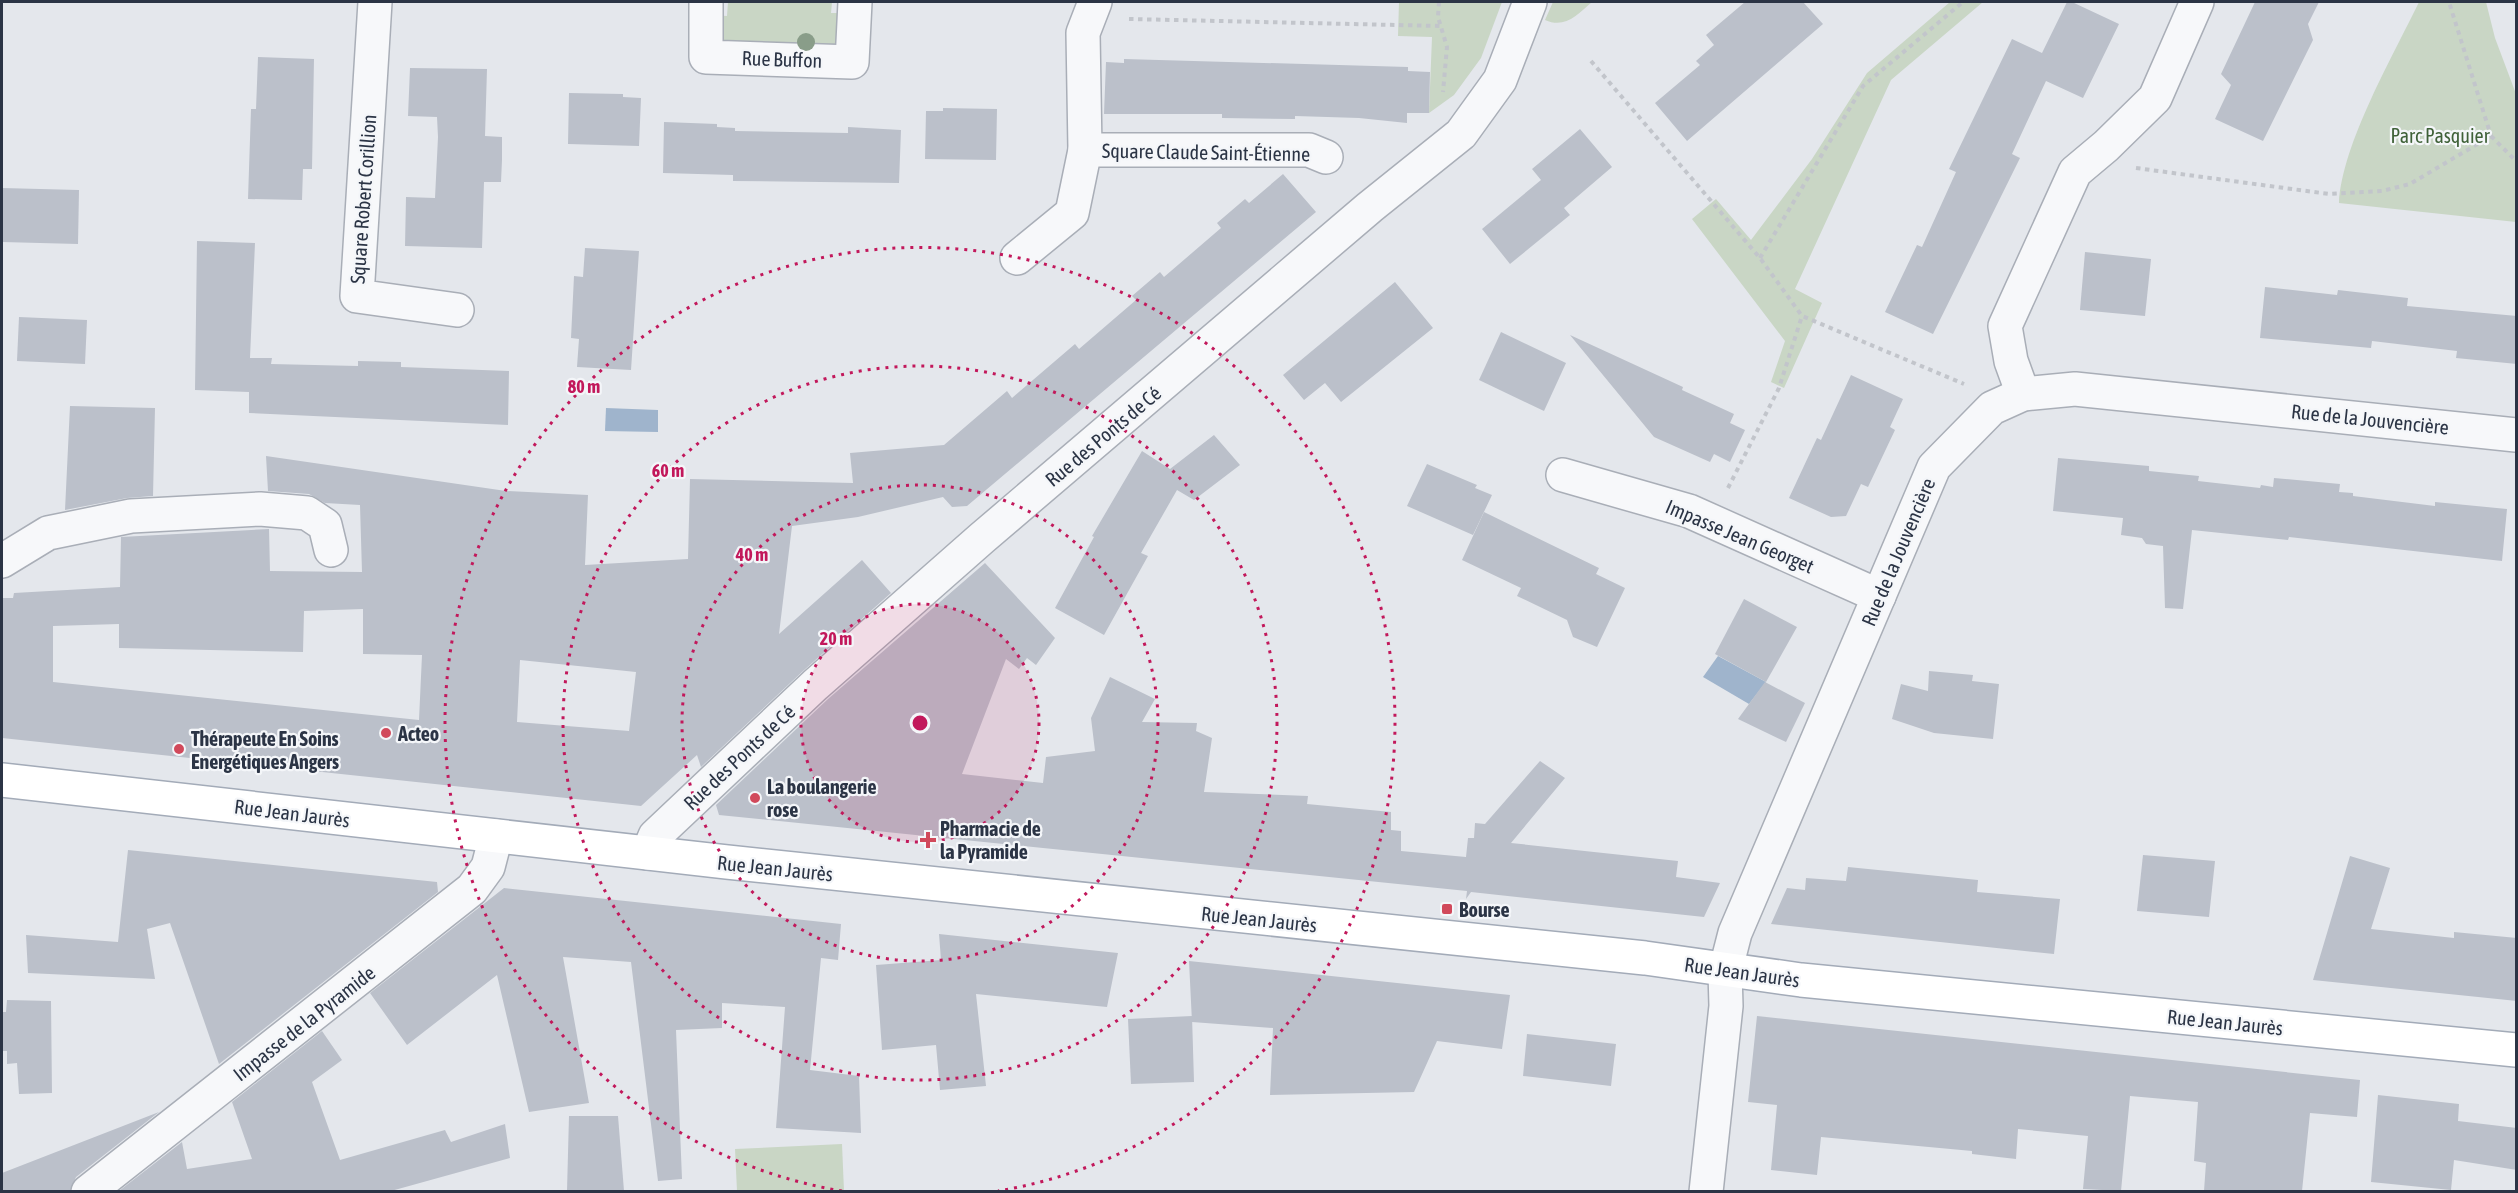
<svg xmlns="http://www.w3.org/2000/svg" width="2518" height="1193" font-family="'Asap Condensed',sans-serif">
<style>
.green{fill:#c9d6c5}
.water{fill:#9fb4cc}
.building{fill:#bbc0ca;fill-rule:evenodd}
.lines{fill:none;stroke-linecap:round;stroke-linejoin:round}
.minor-casing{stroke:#a9aeb7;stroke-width:36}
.major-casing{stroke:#a3abb8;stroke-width:36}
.path{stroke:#c2c5cb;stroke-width:4;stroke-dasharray:4.5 4.5;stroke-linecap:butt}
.minor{stroke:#f7f8fa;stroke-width:33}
.major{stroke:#fff;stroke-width:33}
.tree{fill:#899d89}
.ring{fill:none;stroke:#c2185b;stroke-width:3;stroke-dasharray:3 6}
.poi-dot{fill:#d1495b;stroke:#f4f6f9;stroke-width:2}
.labels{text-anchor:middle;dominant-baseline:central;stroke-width:4.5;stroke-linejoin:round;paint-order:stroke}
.street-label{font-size:20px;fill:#2b3445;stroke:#f4f6f9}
.park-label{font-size:20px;fill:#3f6138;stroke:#f4f6f9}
.poi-label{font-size:20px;font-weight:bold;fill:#2b3445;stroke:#f4f6f9;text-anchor:start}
.centre{fill:#c2185b;stroke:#f4f6f9;stroke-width:3}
.ring-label{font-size:18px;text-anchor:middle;font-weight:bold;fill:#c2185b;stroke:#f4f6f9;stroke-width:4.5;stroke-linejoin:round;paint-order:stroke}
</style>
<rect width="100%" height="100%" fill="#e4e7ec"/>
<!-- green -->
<g class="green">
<polygon points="728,2 832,2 831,13 848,13 840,40 829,50 734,48 720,39 711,15 727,16"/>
<polygon points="1399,2 1502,2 1481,58 1454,95 1429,113 1432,37 1398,36"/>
<path d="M 1553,2 L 1592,2 C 1577,15 1565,29 1545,20 Z"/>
<polygon points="1950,2 1983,2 1891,80 1795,289 1822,303 1784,388 1771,382 1785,341 1692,219 1716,199 1751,240 1812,159 1867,73"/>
<path d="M 2419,2 L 2486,2 L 2495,38 L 2516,94 L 2516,222 L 2339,203 C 2342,144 2393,56 2419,2 Z"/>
<polygon points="842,1144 844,1191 737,1191 735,1149"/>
</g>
<!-- water -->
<g class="water">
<polygon points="606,408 658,410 658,432 605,431"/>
<polygon points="1718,656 1766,682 1749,704 1703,677"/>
</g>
<!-- building -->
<g class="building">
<polygon points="1745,2 1803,2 1823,24 1687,141 1655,103 1700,65 1696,61 1714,45 1706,35"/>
<polygon points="2067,2 2072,2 2119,24 2083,98 2046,81 2012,154 2020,158 1933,334 1885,312 1917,245 1922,247 1956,172 1949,169 2012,39 2042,53"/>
<polygon points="2255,2 2319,2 2308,24 2313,40 2263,141 2215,119 2231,85 2221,74"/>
<polygon points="258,57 314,59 312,169 303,169 302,200 248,199 251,109 256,109"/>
<polygon points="1124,59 1408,67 1408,71 1430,72 1429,113 1407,113 1407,123 1359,118 1295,116 1295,119 1222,118 1222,114 1104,114 1106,62 1124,63"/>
<polygon points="410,68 487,69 485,136 502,137 502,160 501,182 484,182 482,248 405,246 406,197 435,198 438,137 437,117 408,116"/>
<polygon points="569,93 623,94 623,97 641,98 639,146 568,144"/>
<polygon points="943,108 997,109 996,160 925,159 926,111 943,111"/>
<polygon points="664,122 717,124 717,127 735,128 735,131 848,133 848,127 901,130 899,183 733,181 733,175 663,173"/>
<polygon points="1580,129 1612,167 1564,208 1570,215 1510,264 1482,229 1541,180 1532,169"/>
<path d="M 1283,174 L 1316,212 L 967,506 L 952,507 L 943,497 L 858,517 L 792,526 L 779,634 L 862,560 L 891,593 L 803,671 L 701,767 L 697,755 L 641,806 L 2,738 L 2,598 L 13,598 L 14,593 L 120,587 L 121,537 L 269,529 L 270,571 L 362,572 L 360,505 L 325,503 L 309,494 L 268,491 L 266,456 L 506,491 L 588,495 L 585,565 L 688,559 L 690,479 L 853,483 L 850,453 L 944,445 L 1007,391 L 1012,398 L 1075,344 L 1079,349 L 1136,300 L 1132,296 L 1160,272 L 1164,277 L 1221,228 L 1217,223 L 1245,199 L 1249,203 ZM 363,609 L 363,654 L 422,655 L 419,720 L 53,682 L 53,626 L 119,624 L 119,648 L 303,652 L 304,611 ZM 520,660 L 636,672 L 629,731 L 517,722 Z"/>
<polygon points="2,188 79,190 78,244 2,242"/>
<polygon points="197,241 255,243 250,358 272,358 271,364 358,366 358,361 401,362 401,367 509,371 508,425 249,413 249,392 195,390"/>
<polygon points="585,248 639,251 631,370 577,367 579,339 571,338 574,276 583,277"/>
<polygon points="2085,252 2151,259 2145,316 2080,310"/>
<polygon points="1395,282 1433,328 1341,402 1325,383 1304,400 1283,375"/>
<polygon points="2265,287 2337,295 2338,290 2408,298 2407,306 2517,316 2517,364 2456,358 2457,351 2372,341 2371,348 2260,338"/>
<polygon points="19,317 87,320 85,364 17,361"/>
<polygon points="1501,332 1566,363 1544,411 1479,380"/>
<polygon points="1570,335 1683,387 1682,390 1734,414 1730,423 1745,430 1730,462 1714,454 1710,462 1654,437"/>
<polygon points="1851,375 1903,399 1890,427 1895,430 1868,487 1861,484 1846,516 1831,517 1789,498 1817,438 1821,440"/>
<polygon points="70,406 155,408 153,496 127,498 65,510"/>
<polygon points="1214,435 1240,465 1194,500 1177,490 1141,553 1148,556 1104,635 1055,608 1094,537 1092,536 1142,451 1170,469"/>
<polygon points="2058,458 2149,466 2149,471 2199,476 2198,481 2260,488 2261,485 2273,487 2274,478 2340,484 2339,492 2353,493 2353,496 2435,506 2435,502 2507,509 2502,561 2289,537 2288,540 2192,530 2183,609 2165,608 2163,546 2146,544 2142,538 2121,535 2123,518 2053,511"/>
<polygon points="1427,464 1477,485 1475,488 1492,495 1473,535 1407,506"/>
<polygon points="1484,512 1599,568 1596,574 1625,588 1597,647 1573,637 1567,620 1517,596 1521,588 1462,560"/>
<polygon points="985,563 1055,638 1036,665 1027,658 1019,669 1006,659 962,774 1043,783 1046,757 1095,751 1091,718 1110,677 1155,699 1142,722 1197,723 1196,731 1212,738 1204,792 1308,796 1307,804 1391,812 1391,830 1401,831 1401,851 1466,857 1468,838 1474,838 1475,823 1485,824 1540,761 1565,778 1511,843 1678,861 1676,877 1720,883 1704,917 1471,892 1466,899 1467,891 719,815 716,805 828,699"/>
<polygon points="1744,599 1797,627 1766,682 1715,654"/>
<polygon points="1929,671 1973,675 1972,681 1999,684 1993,739 1934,733 1892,719 1901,684 1928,691"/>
<polygon points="1765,682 1805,703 1786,742 1738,719"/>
<polygon points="128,850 437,882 438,892 219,1064 170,923 147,929 155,979 28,973 26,935 118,942"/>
<polygon points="2143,855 2215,861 2209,917 2137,911"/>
<polygon points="2350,856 2390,868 2371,929 2454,938 2454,932 2517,938 2517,1001 2313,980"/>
<polygon points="1848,867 1978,880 1977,892 2060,899 2054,954 1771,924 1787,888 1805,890 1806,878 1846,881"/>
<polygon points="504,888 841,924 838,960 821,958 810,1070 859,1076 861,1133 776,1128 785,1007 722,1003 722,1028 676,1030 682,1179 658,1181 631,962 563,957 589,1103 529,1112 497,975 407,1045 370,993"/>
<polygon points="939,934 1118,953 1107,1007 976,994 986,1086 940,1090 936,1045 882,1050 876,965 941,960"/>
<polygon points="1189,961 1510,995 1502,1049 1437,1041 1414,1092 1270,1095 1273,1028 1192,1022"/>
<polygon points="7,1000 51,1001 52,1093 19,1094 17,1063 7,1064 7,1051 2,1051 2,1012 6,1012"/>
<polygon points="1192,1016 1194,1082 1131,1084 1128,1019"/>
<polygon points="1757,1016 2360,1080 2357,1117 2310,1113 2302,1191 2204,1191 2206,1163 2194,1161 2198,1102 2130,1096 2121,1191 2083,1189 2088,1136 2018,1129 2016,1159 1972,1154 1972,1151 1821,1137 1817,1175 1771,1170 1777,1105 1748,1102"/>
<polygon points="322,1031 342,1060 312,1082 340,1160 445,1130 451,1142 505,1124 510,1158 391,1191 119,1191 182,1142 187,1169 252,1159 232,1102"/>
<polygon points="1527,1034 1616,1044 1611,1086 1523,1076"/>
<polygon points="2378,1095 2459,1104 2458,1121 2517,1128 2517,1170 2454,1160 2451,1190 2371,1182"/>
<polygon points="159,1112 76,1177 70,1191 2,1191 2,1173"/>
<polygon points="569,1116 618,1116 624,1191 567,1191"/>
</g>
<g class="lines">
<defs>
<g id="minor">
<polyline points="375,2 357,296 457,310"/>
<polyline points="706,2 706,57 852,62 855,2"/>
<polyline points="1095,2 1083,33 1085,150 1309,150 1326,157"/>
<polyline points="1017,258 1072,213 1085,150"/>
<polyline points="2023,394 2011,361 2005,326 2075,172 2106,146 2155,98 2197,2"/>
<polyline points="1563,475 1689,511 1879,596"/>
<polyline points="2,561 48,533 131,516 260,509 307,513 325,525 331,550"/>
<polyline points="648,853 655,836 815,685 982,538 1370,207 1461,134 1500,80 1530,2"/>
<polyline points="88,1192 472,889 488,867 496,836"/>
<polyline points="1706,1192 1726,1006 1725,972 1735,933 1934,467 1992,408 2023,394 2075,389 2516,435"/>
</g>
<polyline id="major" points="2,780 727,862 1645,958 1801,980 2516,1050"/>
</defs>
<!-- minor casing -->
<use href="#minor" class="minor-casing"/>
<!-- major casing -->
<use href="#major" class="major-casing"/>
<!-- path -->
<g class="path">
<polyline points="1439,2 1438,17 1447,47 1443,92"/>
<polyline points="1129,19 1441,26"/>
<polyline points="1591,61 1760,258 1802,316 1964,384"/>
<polyline points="2491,136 2516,161"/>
<polyline points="2136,168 2329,194 2382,191 2410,184 2491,136 2449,2"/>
<polyline points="1760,258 1863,86 1963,2"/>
<polyline points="1728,488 1779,388 1802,316"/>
</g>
<!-- minor -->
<use href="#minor" class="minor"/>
<!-- major -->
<use href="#major" class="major"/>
</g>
<!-- trees -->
<circle class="tree" cx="806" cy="42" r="9"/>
<!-- distance rings -->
<circle cx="920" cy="723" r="119" fill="#c2185b" fill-opacity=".12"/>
<g class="ring">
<circle cx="920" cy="723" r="119"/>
<circle cx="920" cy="723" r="238"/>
<circle cx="920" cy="723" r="357"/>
<path d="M842 1191A475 475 0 1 1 998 1191"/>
</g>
<!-- markers -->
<g class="poi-dot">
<circle cx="386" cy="733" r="6"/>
<circle cx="179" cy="749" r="6"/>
<circle cx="755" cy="798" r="6"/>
<path d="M925 831h6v6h6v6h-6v6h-6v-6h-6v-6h6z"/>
<rect x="1441" y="903" width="12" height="12" rx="3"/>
</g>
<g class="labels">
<!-- street labels -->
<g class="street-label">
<text transform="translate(782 59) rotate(2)">Rue Buffon</text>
<text transform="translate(1206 152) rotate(1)">Square Claude Saint-Étienne</text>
<text transform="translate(363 199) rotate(-86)">Square Robert Corillion</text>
<text transform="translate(2370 419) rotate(6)">Rue de la Jouvencière</text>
<text transform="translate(1103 436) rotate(-40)">Rue des Ponts de Cé</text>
<text transform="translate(1740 536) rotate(23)">Impasse Jean Georget</text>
<text transform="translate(1898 552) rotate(-67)">Rue de la Jouvencière</text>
<text transform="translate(739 757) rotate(-43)">Rue des Ponts de Cé</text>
<text transform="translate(292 813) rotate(7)">Rue Jean Jaurès</text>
<text transform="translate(775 868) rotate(6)">Rue Jean Jaurès</text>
<text transform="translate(1259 919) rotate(6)">Rue Jean Jaurès</text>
<text transform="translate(1742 972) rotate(8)">Rue Jean Jaurès</text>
<text transform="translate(2225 1022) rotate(6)">Rue Jean Jaurès</text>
<text transform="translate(304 1023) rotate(-38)">Impasse de la Pyramide</text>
</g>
<!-- park labels -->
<g class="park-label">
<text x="2440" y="135">Parc Pasquier</text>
</g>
<!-- poi labels -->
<g class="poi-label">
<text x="398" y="733">Acteo</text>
<text x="191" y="738">Thérapeute En Soins<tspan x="191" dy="23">Energétiques Angers</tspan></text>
<text x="767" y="786">La boulangerie<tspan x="767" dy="23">rose</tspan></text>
<text x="940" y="828">Pharmacie de<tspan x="940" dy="23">la Pyramide</tspan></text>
<text x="1459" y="909">Bourse</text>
</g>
</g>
<circle cx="920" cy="723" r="9" class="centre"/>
<g class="ring-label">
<text x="584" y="393">80 m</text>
<text x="668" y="477">60 m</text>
<text x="752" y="561">40 m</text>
<text x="836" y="645">20 m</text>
</g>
<!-- border -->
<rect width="2518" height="1193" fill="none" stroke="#2b3445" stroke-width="6"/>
</svg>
